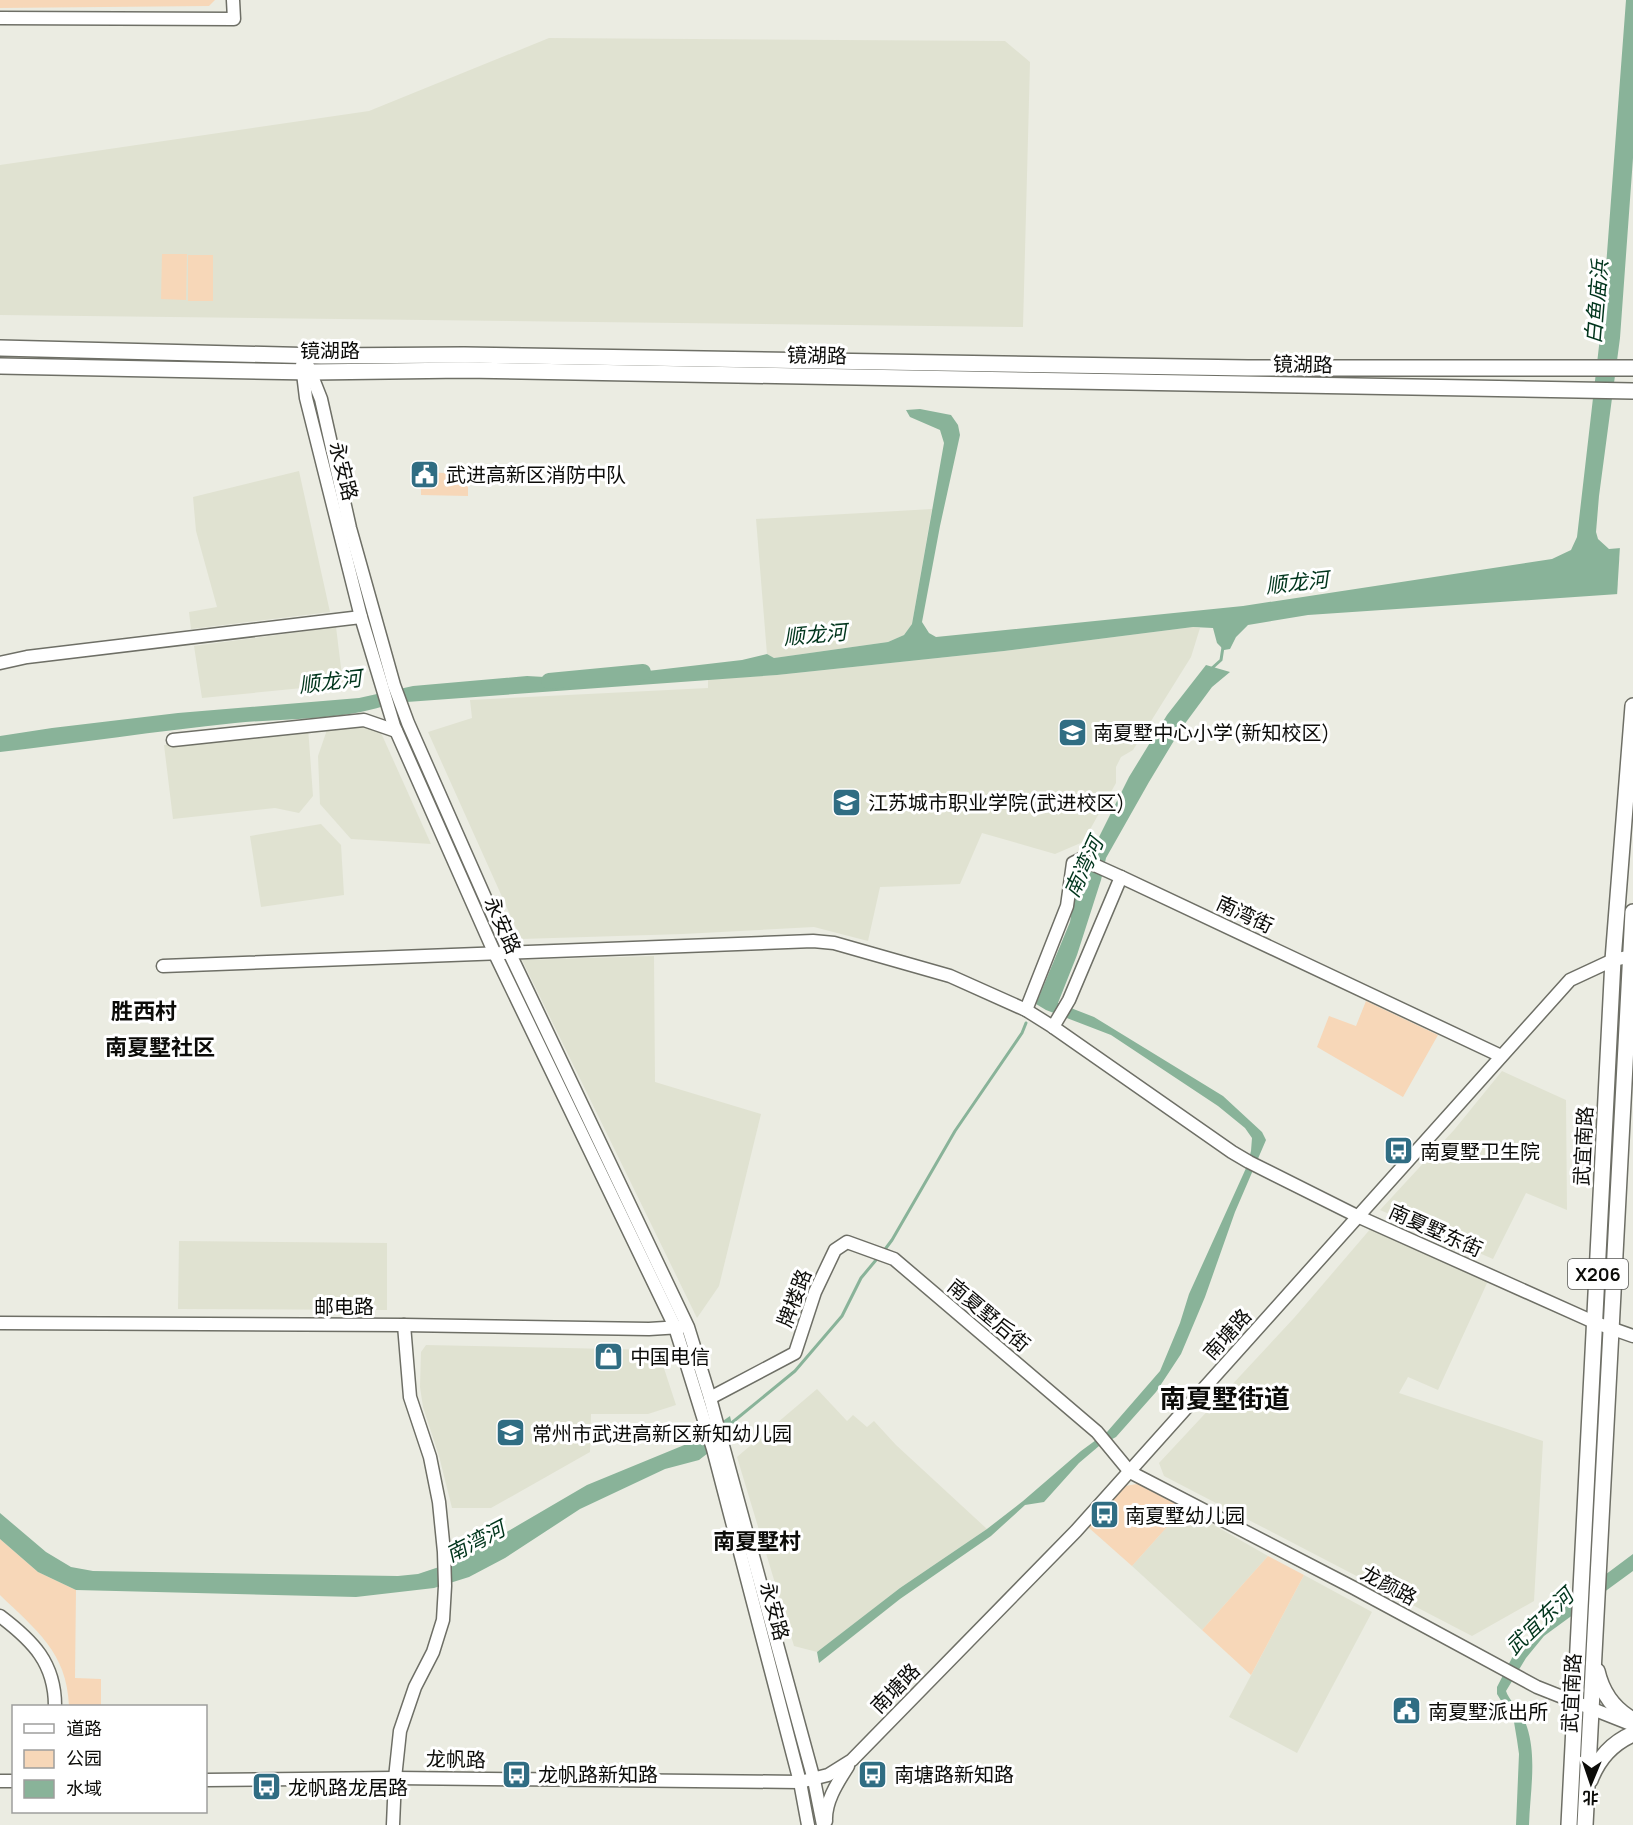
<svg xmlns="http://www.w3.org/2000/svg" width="1633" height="1825" font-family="Manrope,'Noto Sans SC',sans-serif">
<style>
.built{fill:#e0e2d1}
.green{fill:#f7d7b8}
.water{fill:#89b399}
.pier{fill:#ebece2}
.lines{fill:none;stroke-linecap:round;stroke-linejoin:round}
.stream{stroke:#89b399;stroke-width:3}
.river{stroke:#89b399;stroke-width:16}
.minor-casing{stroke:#6e6f66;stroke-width:15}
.major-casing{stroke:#6e6f66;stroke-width:18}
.minor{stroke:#fff;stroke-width:12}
.major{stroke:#fff;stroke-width:15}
.labels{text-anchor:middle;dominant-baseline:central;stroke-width:6;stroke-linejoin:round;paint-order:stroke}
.shield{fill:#fff;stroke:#555553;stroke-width:1.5}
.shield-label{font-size:18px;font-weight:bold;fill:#0c0c09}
.street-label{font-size:20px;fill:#0c0c09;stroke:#fff}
.poi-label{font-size:20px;fill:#0c0c09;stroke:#fff;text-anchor:start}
.water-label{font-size:21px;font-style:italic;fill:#00351c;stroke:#fff}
.quarter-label{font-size:22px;font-weight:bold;fill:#0c0c09;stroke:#fff}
.district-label{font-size:26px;font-weight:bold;fill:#0c0c09;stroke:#fff}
</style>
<rect width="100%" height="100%" fill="#ebece2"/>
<!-- built -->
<g class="built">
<polygon points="549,38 1005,41 1030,62 1023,327 0,315 0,165 369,111"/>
<polygon points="299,471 330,612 191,629 189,612 217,607 196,531 193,497"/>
<polygon points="932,509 912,624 904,635 888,642 774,658 767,654 756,519"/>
<polygon points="336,627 343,684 202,698 194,646"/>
<polygon points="1193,627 1200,628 1191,657 1133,750 1121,757 1116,767 1116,783 1083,842 1055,854 982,833 960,884 880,887 868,941 814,927 683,934 521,939 428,732 472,718 470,700 708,688 708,679 777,675 1004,651"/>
<polygon points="377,724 431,844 351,839 320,804 318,756 328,727"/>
<polygon points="308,727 313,796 299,813 275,808 173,819 164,745"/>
<polygon points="321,824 341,845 344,895 261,907 250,836"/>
<polygon points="654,956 655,1082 761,1114 719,1286 697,1318 522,960"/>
<polygon points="1502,1071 1566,1100 1567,1210 1526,1193 1493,1259 1380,1210 1454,1130"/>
<polygon points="1372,1227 1488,1281 1438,1390 1408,1377 1399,1393 1543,1441 1534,1601 1472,1636 1164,1476 1159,1463 1294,1318"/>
<polygon points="179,1241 387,1243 387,1310 178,1309"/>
<polygon points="426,1345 658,1350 676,1405 648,1414 591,1414 590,1452 491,1508 452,1508 439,1456 423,1407 420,1387 421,1352"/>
<polygon points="817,1389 847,1421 853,1415 867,1427 874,1421 896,1445 987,1529 900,1588 817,1652 794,1646 737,1457"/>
<polygon points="1184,1508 1268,1556 1202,1630 1132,1566"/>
<polygon points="1304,1575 1372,1612 1297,1753 1229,1717"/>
</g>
<!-- green -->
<g class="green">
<polygon points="0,0 215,0 209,6 0,8"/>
<polygon points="162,254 187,254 186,300 161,299"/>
<rect x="188" y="255" width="25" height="46"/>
<polygon points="421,472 468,474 468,496 421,495"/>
<polygon points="1366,1001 1438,1035 1403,1097 1317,1047 1329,1016 1356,1026"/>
<polygon points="1137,1484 1184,1508 1132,1566 1088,1527 1125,1486"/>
<path d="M 0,1539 L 38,1572 L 76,1590 L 75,1678 L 101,1679 L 101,1706 L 69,1706 C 67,1652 36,1630 0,1595 Z"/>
<polygon points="1268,1556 1304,1575 1251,1675 1202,1630"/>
</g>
<!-- water -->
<g class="water">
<path d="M 1626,0 L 1633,0 L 1633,158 L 1620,338 L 1599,496 L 1596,532 L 1598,539 L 1609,549 L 1633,547 L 1633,593 L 1308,615 L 1248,625 L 1236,637 L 1230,649 L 1224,650 L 1217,643 L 1213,628 L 1193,627 L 1004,651 L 777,675 L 393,703 C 344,721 287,718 235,723 C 157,731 79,743 0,752 L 0,736 L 52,728 L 178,713 L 359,698 L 413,686 L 527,676 L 579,679 L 742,660 L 767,654 L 774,658 L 888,642 L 904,635 L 912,624 L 944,443 L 940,430 L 910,417 L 906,410 L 920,409 L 951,415 L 958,425 L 960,435 L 940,526 L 922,622 L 929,633 L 936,637 L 1243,606 L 1552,559 L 1571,550 L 1577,537 L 1602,320 Z"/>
<polygon points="1206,665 1230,672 1212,687 1181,729 1149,782 1106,858 1101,880 1077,955 1058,1003 1094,1017 1223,1096 1262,1132 1266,1140 1235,1212 1205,1297 1181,1354 1156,1392 1116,1437 1099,1446 1079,1463 1044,1502 1025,1505 991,1536 900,1599 819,1663 817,1652 900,1588 987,1529 1023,1501 1081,1451 1107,1432 1160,1371 1180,1323 1189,1294 1247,1166 1251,1151 1252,1138 1245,1128 1218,1106 1111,1035 1046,1010 1036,1004 1070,922 1077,881 1129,777 1167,715"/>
<polygon points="730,1416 734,1433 699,1460 665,1469 580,1509 505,1558 469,1577 434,1588 356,1597 76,1590 38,1572 0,1539 0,1513 46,1552 71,1567 93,1571 398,1576 418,1574 457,1561 587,1485 694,1441"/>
<path d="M 1633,1554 L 1633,1571 L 1544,1636 L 1526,1658 L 1506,1691 C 1508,1699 1523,1714 1527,1727 C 1537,1758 1530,1793 1529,1825 L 1516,1825 L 1519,1754 L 1517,1740 L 1514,1722 L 1497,1694 L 1497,1687 L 1514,1654 L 1554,1613 Z"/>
</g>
<!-- pier -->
<polygon class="pier" points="1633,545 1633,596 1617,596 1620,546"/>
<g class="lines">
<!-- stream -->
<g class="stream">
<polyline points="1211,669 1221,660 1223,647"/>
<polyline points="886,1248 892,1240 955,1131 1022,1033 1026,1023"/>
<polyline points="729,1425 795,1371 842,1316 861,1278 876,1260"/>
</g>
<!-- river -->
<polyline class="river" points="549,681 643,672"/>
<defs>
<g id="minor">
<polyline points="0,18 234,19 233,0"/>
<polyline points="302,365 306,398 361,617 394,726 495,954 675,1327 713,1449 800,1782 808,1825"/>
<polyline points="308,366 321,399 350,528 394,685 408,723 510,954 688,1327 710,1398 814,1780 823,1825"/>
<polyline points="0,663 27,657 361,617"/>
<polyline points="173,740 364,720 396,731"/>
<polyline points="163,966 813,941 834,943 950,976 1026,1010 1053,1027 1232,1152 1249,1162 1357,1216 1596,1323 1633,1336"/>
<polyline points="1026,1010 1067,906 1073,863 1081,859 1121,877"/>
<polyline points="1053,1027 1069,1000 1121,877 1501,1056"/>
<polyline points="0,1323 404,1325 649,1329 681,1327"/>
<polyline points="710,1398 795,1353 815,1292 835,1250 847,1242 894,1259 1097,1432 1130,1472 1354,1588 1537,1687 1633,1725"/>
<path d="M 0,1616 C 33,1641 55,1663 55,1706"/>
<polyline points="206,1780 395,1778 800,1782 828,1775 852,1760 1076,1531 1570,980 1613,960 1633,956"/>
<polyline points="0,1781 14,1781"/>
<path d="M 826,1821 C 825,1801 838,1782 848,1766"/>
<polyline points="393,1825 395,1778 400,1731 415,1687 433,1652 443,1620 445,1586 444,1552 439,1502 430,1457 410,1397 404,1325"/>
</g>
<g id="major">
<polyline points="0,348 321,356 464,355 1248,368 1633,368"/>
<polyline points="0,366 312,372 465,370 1633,391"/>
<path d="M 1597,1671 C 1602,1693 1613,1709 1633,1720"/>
<path d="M 1590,1780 C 1598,1759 1612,1743 1633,1734"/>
<polyline points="1569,1825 1613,960 1633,706"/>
<polyline points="1585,1825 1633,912"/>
</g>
</defs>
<!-- minor casing -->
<use href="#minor" class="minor-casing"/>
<!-- major casing -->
<use href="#major" class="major-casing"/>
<!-- minor -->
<use href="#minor" class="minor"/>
<!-- major -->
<use href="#major" class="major"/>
</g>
<!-- icons -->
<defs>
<symbol id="civic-square" viewBox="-11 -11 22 22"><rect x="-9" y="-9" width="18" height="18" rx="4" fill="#306d83" stroke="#fff"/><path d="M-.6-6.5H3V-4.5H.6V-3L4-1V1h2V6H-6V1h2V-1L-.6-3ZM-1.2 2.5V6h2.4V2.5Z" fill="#fff"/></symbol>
<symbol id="school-square" viewBox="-11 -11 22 22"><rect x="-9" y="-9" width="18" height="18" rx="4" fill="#306d83" stroke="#fff"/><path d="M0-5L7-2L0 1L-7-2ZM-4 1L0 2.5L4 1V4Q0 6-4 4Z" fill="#fff"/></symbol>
<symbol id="bus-square" viewBox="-11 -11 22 22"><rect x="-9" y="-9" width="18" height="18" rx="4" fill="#306d83" stroke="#fff"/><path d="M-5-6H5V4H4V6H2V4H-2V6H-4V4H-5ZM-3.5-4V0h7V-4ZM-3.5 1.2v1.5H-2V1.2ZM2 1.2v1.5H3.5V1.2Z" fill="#fff"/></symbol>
<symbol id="shop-square" viewBox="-11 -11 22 22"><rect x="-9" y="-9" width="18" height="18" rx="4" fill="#306d83" stroke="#fff"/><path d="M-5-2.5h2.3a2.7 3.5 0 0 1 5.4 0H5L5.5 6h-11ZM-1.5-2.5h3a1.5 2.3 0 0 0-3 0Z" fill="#fff"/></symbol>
</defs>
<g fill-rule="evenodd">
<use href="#civic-square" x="408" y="458" width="33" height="33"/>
<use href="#school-square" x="1056" y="716" width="33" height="33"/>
<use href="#school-square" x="830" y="786" width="33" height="33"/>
<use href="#bus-square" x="1382" y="1134" width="33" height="33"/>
<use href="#shop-square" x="592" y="1340" width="33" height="33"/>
<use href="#school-square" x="494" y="1416" width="33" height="33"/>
<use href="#bus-square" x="1088" y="1498" width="33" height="33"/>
<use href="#civic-square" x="1390" y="1694" width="33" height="33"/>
<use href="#bus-square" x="500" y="1758" width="33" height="33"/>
<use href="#bus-square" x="856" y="1758" width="33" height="33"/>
<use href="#bus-square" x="250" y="1770" width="33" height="33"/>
</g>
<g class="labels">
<!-- shield labels -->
<rect class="shield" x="1568" y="1259" width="60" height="30" rx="4.5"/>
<g class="shield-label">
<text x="1598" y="1274">X206</text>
</g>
<!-- street labels -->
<g class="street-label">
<text x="330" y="350">镜湖路</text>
<text transform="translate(817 355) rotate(1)">镜湖路</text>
<text transform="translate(1303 364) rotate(1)">镜湖路</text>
<text transform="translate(344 471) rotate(76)">永安路</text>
<text transform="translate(1245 914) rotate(25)">南湾街</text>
<text transform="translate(503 925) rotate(66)">永安路</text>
<text transform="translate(1583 1146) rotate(-87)">武宜南路</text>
<text transform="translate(1436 1230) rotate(24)">南夏墅东街</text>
<text transform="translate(794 1298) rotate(-69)">牌楼路</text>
<text x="344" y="1306">邮电路</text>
<text transform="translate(989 1315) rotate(40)">南夏墅后街</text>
<text transform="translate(1227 1334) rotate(-48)">南塘路</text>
<text transform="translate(1389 1585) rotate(28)">龙颜路</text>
<text transform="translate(775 1611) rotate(75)">永安路</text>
<text transform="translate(895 1688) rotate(-46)">南塘路</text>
<text transform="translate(1571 1693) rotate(-87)">武宜南路</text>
<text transform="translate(456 1759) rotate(1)">龙帆路</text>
</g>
<!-- poi labels -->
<g class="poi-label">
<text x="446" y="474">武进高新区消防中队</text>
<text x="1093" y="732">南夏墅中心小学(新知校区)</text>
<text x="868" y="802">江苏城市职业学院(武进校区)</text>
<text x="1420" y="1151">南夏墅卫生院</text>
<text x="630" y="1356">中国电信</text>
<text x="532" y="1433">常州市武进高新区新知幼儿园</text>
<text x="1125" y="1515">南夏墅幼儿园</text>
<text x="1428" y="1711">南夏墅派出所</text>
<text x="538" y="1774">龙帆路新知路</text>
<text x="894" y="1774">南塘路新知路</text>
<text x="288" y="1787">龙帆路龙居路</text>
</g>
<!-- water labels -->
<g class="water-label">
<text transform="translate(1596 302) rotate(-85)">白鱼庙浜</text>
<text transform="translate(1297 582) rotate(-6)">顺龙河</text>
<text transform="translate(815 634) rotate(-5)">顺龙河</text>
<text transform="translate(330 681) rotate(-7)">顺龙河</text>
<text transform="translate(1083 867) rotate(-65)">南湾河</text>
<text transform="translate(475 1541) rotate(-27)">南湾河</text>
<text transform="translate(1539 1621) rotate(-44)">武宜东河</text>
</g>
<!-- quarter labels -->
<g class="quarter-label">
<text x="144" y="1011">胜西村</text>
<text x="160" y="1047">南夏墅社区</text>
<text x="757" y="1541">南夏墅村</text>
</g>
<!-- district labels -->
<g class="district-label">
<text x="1225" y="1398">南夏墅街道</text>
</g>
</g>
<!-- legend -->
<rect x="12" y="1705" width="195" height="108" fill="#ffffff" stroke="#9e9e9d" stroke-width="1.5"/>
<rect x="24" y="1724" width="30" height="9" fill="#ffffff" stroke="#9e9e9d" stroke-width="1.5"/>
<text x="66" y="1735" font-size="18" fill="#0c0c09">道路</text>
<rect x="24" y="1750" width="30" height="18" fill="#f7d7b8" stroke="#9e9e9d" stroke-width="1.5"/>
<text x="66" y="1765" font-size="18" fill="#0c0c09">公园</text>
<rect x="24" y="1780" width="30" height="18" fill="#89b399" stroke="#9e9e9d" stroke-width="1.5"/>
<text x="66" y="1795" font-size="18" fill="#0c0c09">水域</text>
<!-- north arrow -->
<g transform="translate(1591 1783) rotate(182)" stroke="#ffffff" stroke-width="4.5" paint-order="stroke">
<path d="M0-4.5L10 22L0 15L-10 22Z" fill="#0c0c09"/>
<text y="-9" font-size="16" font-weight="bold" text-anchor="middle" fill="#0c0c09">北</text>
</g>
</svg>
